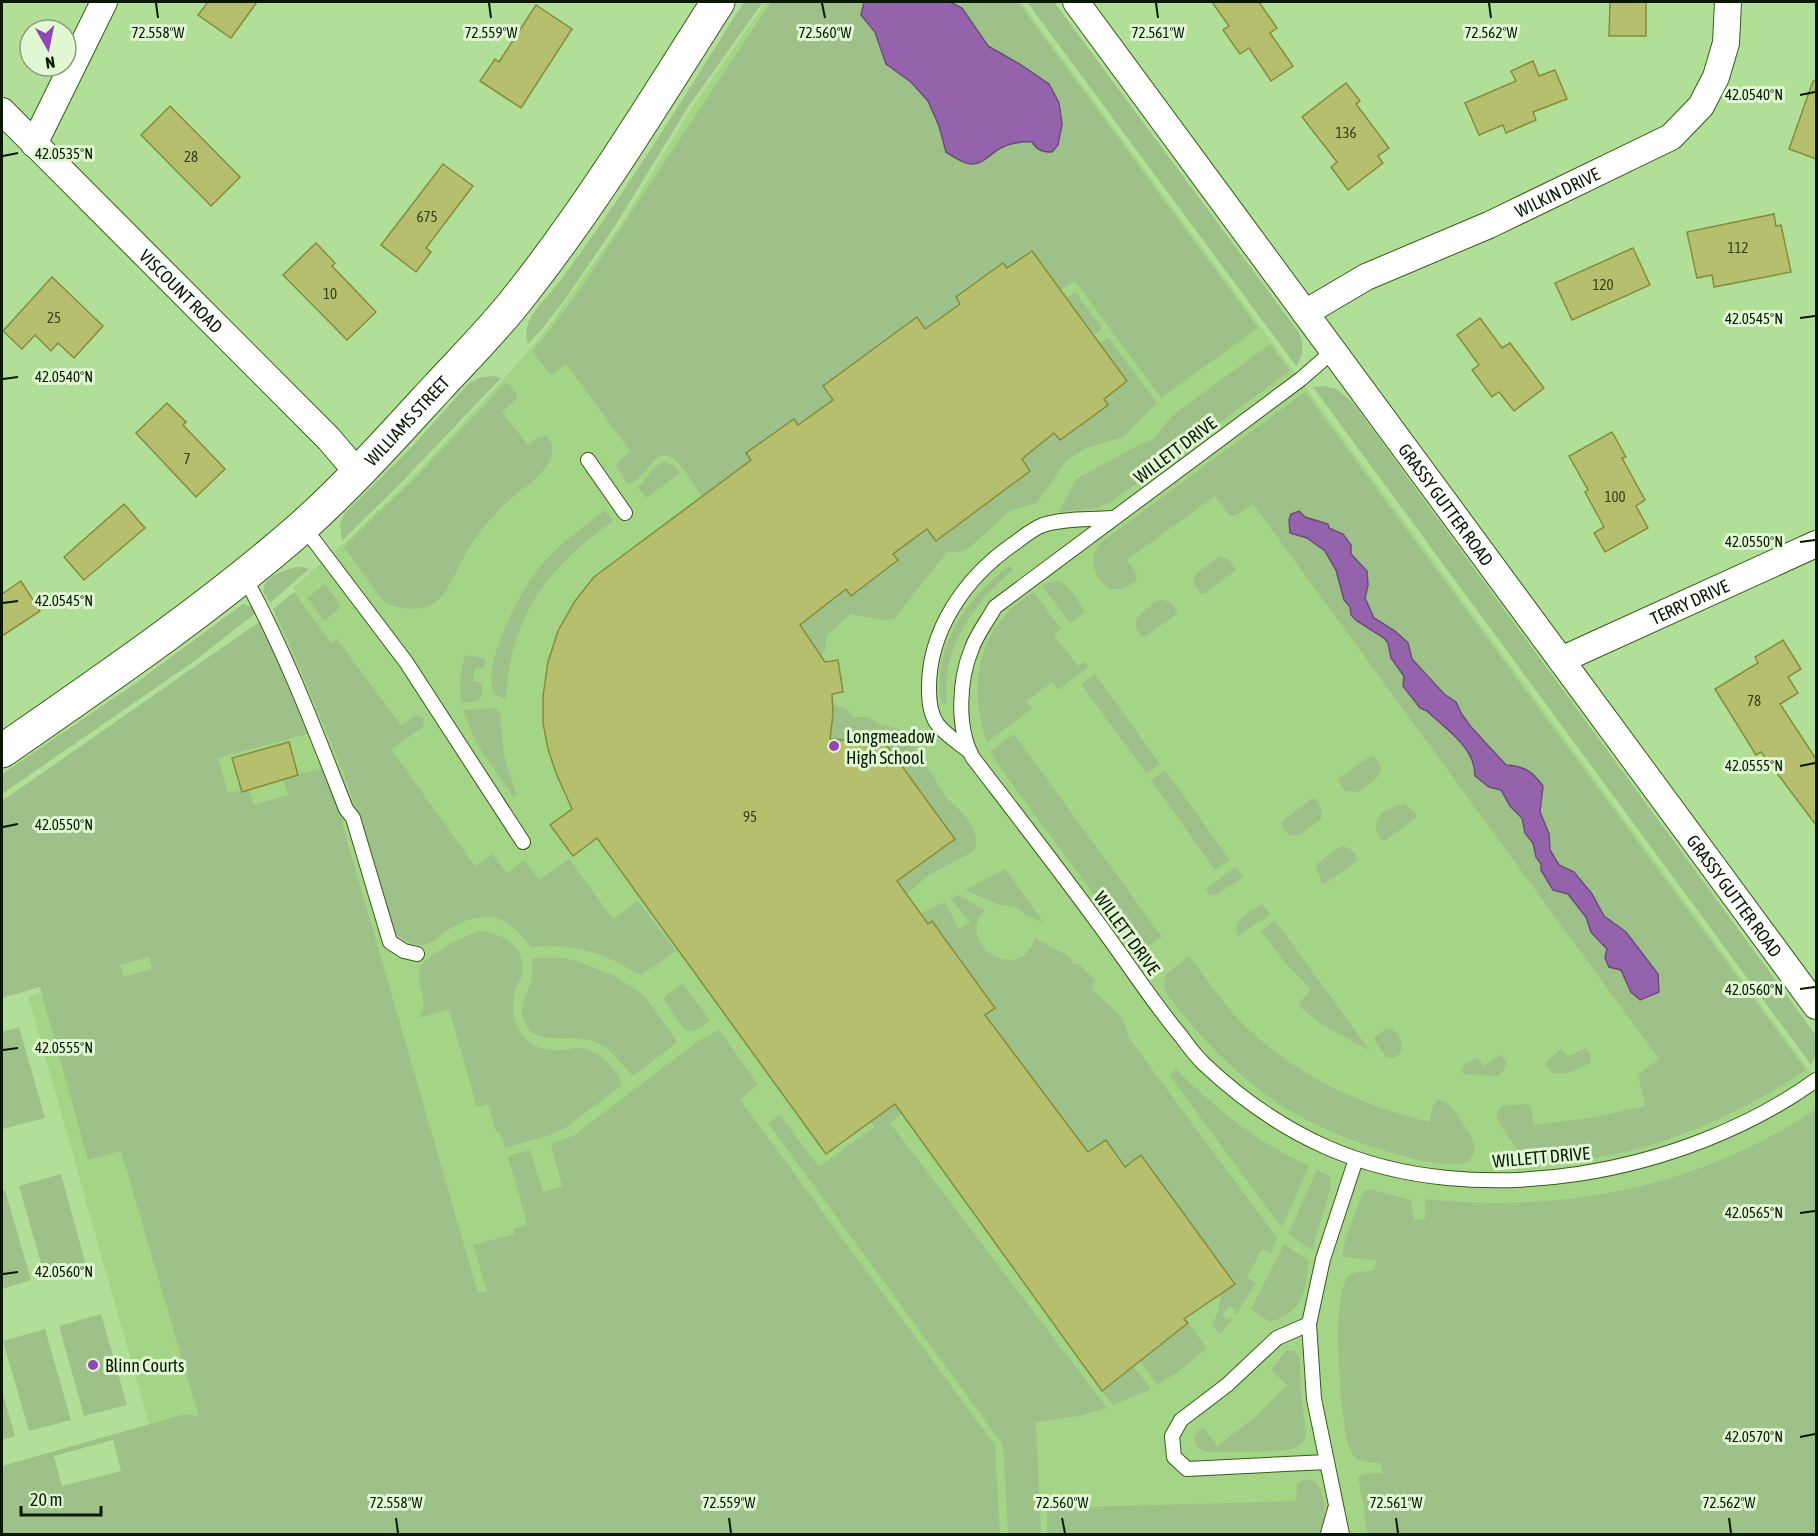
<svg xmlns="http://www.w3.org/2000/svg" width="1818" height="1536" font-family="'Asap Condensed',sans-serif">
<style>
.built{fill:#a4d587}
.green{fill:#9ec189;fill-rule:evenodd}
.water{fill:#9563ac;stroke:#6b4d79;stroke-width:1.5}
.building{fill:#b5bf6d;stroke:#858d3b;stroke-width:1.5}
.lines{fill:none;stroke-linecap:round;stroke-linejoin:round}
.lane-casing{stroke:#355c17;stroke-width:16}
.street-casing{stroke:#355c17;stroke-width:28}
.secondary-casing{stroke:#355c17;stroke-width:35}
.lane{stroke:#fff;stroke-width:14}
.street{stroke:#fff;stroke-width:26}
.secondary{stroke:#fff;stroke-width:33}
.ticks{fill:none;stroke:#091901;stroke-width:2}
.poi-dot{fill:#9445b6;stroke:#e1f8d4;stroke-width:2}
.labels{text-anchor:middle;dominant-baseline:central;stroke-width:6;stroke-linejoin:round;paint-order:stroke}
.number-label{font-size:15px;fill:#34421c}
.street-label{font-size:18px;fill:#091901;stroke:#e1f8d4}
.poi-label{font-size:18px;fill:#091901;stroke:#e1f8d4;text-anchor:start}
.ticks-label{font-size:15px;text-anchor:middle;fill:#091901;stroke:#e1f8d4;stroke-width:6;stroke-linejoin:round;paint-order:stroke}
</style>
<rect width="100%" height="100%" fill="#b2df97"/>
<!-- built -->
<polygon class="built" points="766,2 1021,2 1816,1079 1816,1534 215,1534 185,1415 149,1424 28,996 61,987 260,626 297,599 294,587 343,544 420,469 503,380 543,334 621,224 691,109"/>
<!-- green -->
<g class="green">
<path d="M 744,2 L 763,2 L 688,107 L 615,226 L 564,301 L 541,330 L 528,344 C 520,319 545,301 559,282 C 626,193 684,96 744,2 Z"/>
<path d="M 771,2 L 1018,2 L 1258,328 L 1161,398 L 1075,281 L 1061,290 L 1032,251 L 1007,268 L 1002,263 L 956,297 L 960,304 L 925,329 L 917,317 L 823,385 L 833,400 L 798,425 L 793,419 L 747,452 L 751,460 L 701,496 C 694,485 686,470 676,461 C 655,441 646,483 627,484 L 616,465 L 630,451 L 566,364 L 553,374 L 549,373 L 532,351 L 545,336 L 581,288 Z"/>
<path d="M 1027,2 L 1054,2 L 1297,330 C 1305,342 1304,354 1296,366 Z"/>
<polygon points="1075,292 1102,328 1094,335 1067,298"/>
<path d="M 1108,337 L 1157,403 L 1123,437 L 1086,448 L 1066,461 L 1037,503 L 1010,511 L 970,547 L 960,552 L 947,552 L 894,619 L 884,620 L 851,614 L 828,634 C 825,641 827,647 824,654 L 820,655 L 800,624 L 846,589 L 851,596 L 893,554 L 927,529 L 936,541 L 1022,459 L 1054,433 L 1060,440 L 1108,405 L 1104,399 L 1127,381 L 1100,343 Z"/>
<polygon points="1270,344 1290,371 1111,502 1093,509 1059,512 1076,479 1139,445 1153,439 1173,415"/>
<polygon points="493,376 501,378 398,486 342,541 340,524 344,514 411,448 469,383 481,377"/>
<path d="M 506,382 L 516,392 L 517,399 L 502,412 L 528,445 L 539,437 L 547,436 C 569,464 516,491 500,509 C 490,520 479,532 471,545 C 461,560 455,578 444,593 C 430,614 401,612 382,600 L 344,547 L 420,473 Z"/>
<polygon points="1325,386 1337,389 1353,403 1815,1034 1816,1055 1811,1065 1313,387"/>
<path d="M 1305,392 L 1806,1070 C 1737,1116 1658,1151 1575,1161 C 1560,1163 1544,1167 1530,1161 C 1518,1155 1504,1130 1497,1118 L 1497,1112 L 1502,1106 L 1526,1104 L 1531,1107 L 1534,1125 L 1590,1118 L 1645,1106 L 1638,1075 L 1659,1059 L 1253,504 L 1235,516 L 1229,515 L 1215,496 L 1127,560 L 1137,575 L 1136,581 L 1124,589 L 1110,589 C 1093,577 1088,560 1100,543 Z"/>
<path d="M 665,462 L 674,465 L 680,473 L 646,498 L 638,487 C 649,479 651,465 665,462 Z"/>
<path d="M 605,510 L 613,521 C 548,567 510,616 506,699 C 502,697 496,696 494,692 C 480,667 522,588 539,568 C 558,545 581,528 605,510 Z"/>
<polygon points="1219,557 1228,559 1236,570 1204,594 1200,593 1193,581 1198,572"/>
<path d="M 1010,565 L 1013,570 C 974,602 940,650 947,703 L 942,704 C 931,647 967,598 1010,565 Z"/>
<path d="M 301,567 L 309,569 L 270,603 C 269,602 265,595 264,594 C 259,578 289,567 301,567 Z"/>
<path d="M 1058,581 C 1070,584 1077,600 1084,610 L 1084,613 L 1070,623 L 1042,586 L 1050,582 Z"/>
<polygon points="325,584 340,605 338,610 324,621 307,598"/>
<path d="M 294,592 L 331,643 L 337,639 L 401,725 L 416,715 L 424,719 L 423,727 L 391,749 L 475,866 L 492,854 L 507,873 L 524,860 L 539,880 L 569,859 L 613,919 L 638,901 L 676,951 L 641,975 C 634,973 630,969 624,966 C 597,950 563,943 531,947 C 523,937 515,927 504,921 C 486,912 462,920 447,931 C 438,937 430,946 418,945 C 409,944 401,937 393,933 L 361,817 C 352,805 350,788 344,774 C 320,719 300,663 273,609 Z"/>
<path d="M 1034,592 L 1061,629 L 1054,635 L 1078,666 L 1085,662 L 1089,667 L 1058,690 L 1052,682 L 1027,701 L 1032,709 L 987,742 C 971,699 974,647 1008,612 C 1015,605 1025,598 1034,592 Z"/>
<path d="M 1162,600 C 1171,601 1173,606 1178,613 L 1149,634 L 1144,637 C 1137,633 1135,627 1136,619 L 1155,601 Z"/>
<polygon points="243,604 252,607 257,612 193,662 2,794 2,774 136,683"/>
<path d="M 259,622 L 269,637 L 311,733 L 218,758 L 228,793 L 249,789 L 254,805 L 288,795 L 283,778 L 324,768 L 342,816 L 342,823 L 478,1293 L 487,1291 L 473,1245 L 514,1234 L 513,1229 L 527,1224 L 508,1156 L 530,1150 L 543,1192 L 562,1186 L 551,1144 L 573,1136 L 698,1041 L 719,1030 L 758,1084 L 740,1100 L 995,1445 L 1000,1534 L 2,1534 L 2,1466 L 185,1414 L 199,1417 L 121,1151 L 88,1160 L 40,987 L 2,998 L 2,801 ZM 149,957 L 152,969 L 123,977 L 120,965 ZM 113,1440 L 121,1471 L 62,1486 L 54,1456 Z"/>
<polygon points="468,655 485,659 484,669 475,668 473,681 482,683 482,696 477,701 461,703 460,680 464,658"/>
<polygon points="1095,674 1160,764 1146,773 1081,684"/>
<path d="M 832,699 L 837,706 L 848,710 L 853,717 L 868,717 L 881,725 L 904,730 L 948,800 C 962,811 983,831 974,851 L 929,875 L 900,900 L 890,886 L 954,839 L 885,743 L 829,738 L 833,714 Z"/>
<polygon points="496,708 502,714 500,716 504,755 517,797 512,795 476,743 463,710"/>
<path d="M 1014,734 L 1162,937 C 1149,946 1140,952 1127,939 L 1000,768 L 990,751 Z"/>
<path d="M 1373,756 C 1392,774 1371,782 1357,792 L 1345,791 L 1338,781 L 1339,778 L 1369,757 Z"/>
<polygon points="1165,770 1230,860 1215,870 1151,780"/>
<path d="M 1311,799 L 1316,799 L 1322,810 L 1321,819 C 1307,830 1289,849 1281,822 Z"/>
<path d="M 1405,804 L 1416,814 L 1416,818 L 1386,840 L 1381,840 C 1367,819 1385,807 1405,804 Z"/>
<path d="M 1341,846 C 1349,847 1357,852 1357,861 L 1326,883 L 1322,883 L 1316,868 L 1318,863 Z"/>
<polygon points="1235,867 1243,877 1218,894 1210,895 1205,890"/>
<polygon points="1005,869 1044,923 1027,916 1021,910 1013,906 1000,905 965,890"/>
<path d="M 958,895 L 985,910 C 953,943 1020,987 1035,938 L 1070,957 L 1074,964 L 1079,964 L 1095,980 L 1092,989 C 1110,1009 1122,1008 1129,1038 L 1277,1238 L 1271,1253 L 1262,1249 L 1247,1278 L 1256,1283 L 1236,1315 L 1234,1313 L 1235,1310 L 1230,1306 L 1222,1315 L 1227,1320 L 1230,1317 L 1233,1319 L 1220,1334 L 1212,1325 L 1218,1312 L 1221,1294 L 1235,1283 L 1141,1156 L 1125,1167 L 1106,1140 L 1088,1152 L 985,1015 L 932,921 L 922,929 L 914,918 L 929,909 L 945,902 L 959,929 L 970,922 L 951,899 Z"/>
<path d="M 1262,904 L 1270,914 L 1238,936 C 1231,919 1250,912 1262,904 Z"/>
<polygon points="1275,920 1370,1051 1321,1024 1300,1007 1299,1003 1311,989 1288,966 1261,931"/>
<path d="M 481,931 C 505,934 526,947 522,975 C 521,980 517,983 516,988 C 511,1002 512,1020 520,1032 C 529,1047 547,1052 564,1050 C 569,1050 576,1047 582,1048 C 600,1051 615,1067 622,1083 L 621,1086 L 565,1128 L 550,1135 L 505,1148 L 500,1132 L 496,1132 L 488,1104 L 477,1107 L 449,1009 L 419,1018 C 430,998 417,990 419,971 C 420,957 467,934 481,931 Z"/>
<path d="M 1189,956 C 1203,974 1216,993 1231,1011 C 1284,1070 1352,1103 1429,1122 L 1433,1105 L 1438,1100 C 1440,1101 1445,1102 1447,1103 C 1453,1106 1457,1115 1461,1121 C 1468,1131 1480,1144 1472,1157 C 1469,1161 1466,1163 1461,1164 C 1439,1166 1414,1159 1393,1153 C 1293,1126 1229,1077 1167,994 L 1164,987 L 1166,974 Z"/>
<path d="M 532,958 L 564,958 L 577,961 L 615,976 L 644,995 L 676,1040 L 675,1044 L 634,1075 L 631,1075 C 619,1061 611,1048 593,1041 C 570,1033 531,1049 523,1018 C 519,1003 528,994 531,982 C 533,974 532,966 532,958 Z"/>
<path d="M 683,984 L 710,1021 C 701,1026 695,1033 685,1030 L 664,1000 L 666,995 Z"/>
<polygon points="19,1027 45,1118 3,1129 2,1032"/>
<path d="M 1392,1028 C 1400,1035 1405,1044 1400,1054 L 1393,1058 L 1386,1057 L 1373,1038 L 1386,1029 Z"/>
<path d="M 1585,1048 C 1591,1053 1592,1056 1590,1063 C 1582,1068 1562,1077 1552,1072 C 1550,1071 1547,1067 1546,1065 L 1547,1061 L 1561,1049 L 1566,1055 L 1572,1055 Z"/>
<path d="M 1500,1055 L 1506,1060 C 1506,1068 1504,1072 1497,1076 L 1465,1074 L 1461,1071 L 1463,1066 L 1477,1057 L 1484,1066 Z"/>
<path d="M 1176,1069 C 1216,1109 1258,1143 1309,1166 L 1282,1228 L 1169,1075 Z"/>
<polygon points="900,1093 910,1107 890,1123 1107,1408 1079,1416 1036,1422 1041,1534 1008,1534 1003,1445 768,1123 780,1115 819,1167 874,1127 867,1116"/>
<path d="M 1816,1109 L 1816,1534 L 1367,1534 L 1363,1503 L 1358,1478 L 1363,1474 L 1383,1473 L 1380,1463 C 1367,1462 1356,1463 1350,1450 C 1340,1422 1331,1301 1347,1278 C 1353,1270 1365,1272 1374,1271 L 1377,1260 L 1342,1257 L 1346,1237 L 1363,1192 L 1368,1189 L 1411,1200 L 1414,1220 L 1425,1219 L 1425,1202 L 1428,1199 C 1564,1214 1702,1186 1816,1109 Z"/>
<polygon points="1317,1170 1330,1176 1331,1186 1312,1250 1288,1234"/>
<polygon points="61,1174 86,1265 45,1277 19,1186"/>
<polygon points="5,1190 31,1280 2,1289 2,1191"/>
<path d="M 1284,1244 L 1309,1261 C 1305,1290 1303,1313 1270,1322 L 1251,1309 Z"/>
<polygon points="101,1314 127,1405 84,1416 59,1326"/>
<polygon points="1188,1323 1207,1348 1178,1372 1157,1385 1140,1361"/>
<polygon points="45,1329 71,1420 29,1431 3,1341"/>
<path d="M 1287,1350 L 1294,1350 L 1300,1358 L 1301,1393 L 1306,1431 C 1306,1438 1304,1443 1297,1447 C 1285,1453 1224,1452 1206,1452 L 1197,1447 L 1194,1438 L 1197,1431 L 1204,1429 L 1206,1431 L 1217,1446 L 1254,1418 L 1287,1385 L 1274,1373 L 1272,1368 Z"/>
<polygon points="1133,1366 1151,1389 1113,1405 1102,1391"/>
<polygon points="2,1390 15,1436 2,1440"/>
<path d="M 1304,1479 L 1315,1481 C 1327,1495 1326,1518 1321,1534 L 1047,1534 L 1047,1508 L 1296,1501 L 1297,1484 Z"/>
</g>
<!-- water -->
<g class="water">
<path d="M 864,2 L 950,2 L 962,8 L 988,46 L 1018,63 L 1049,84 L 1059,103 L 1062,124 L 1058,145 L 1052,152 C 1042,152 1037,150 1032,142 C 1020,141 1006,144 996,151 C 988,156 981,165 971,164 C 962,163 954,157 946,152 L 939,126 L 928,101 L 911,82 L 886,64 L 875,32 L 861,15 Z"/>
<path d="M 1299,511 L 1305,517 L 1328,524 L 1329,528 L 1343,534 L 1351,545 L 1351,554 L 1367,571 L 1368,585 L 1365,598 L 1374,618 L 1395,631 L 1408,643 L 1412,659 L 1445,695 L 1456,702 L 1461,713 L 1471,727 L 1506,765 C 1525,766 1533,772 1543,786 L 1540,812 L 1549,834 L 1550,850 L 1559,865 L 1574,872 L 1592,894 L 1604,916 L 1626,932 L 1658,974 L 1659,992 L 1640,1000 L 1631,992 L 1621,970 L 1609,967 L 1605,958 L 1607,949 L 1591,932 L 1586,917 L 1568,894 L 1553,890 L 1541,870 L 1541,864 L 1536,857 L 1533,843 L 1525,833 L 1522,818 L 1510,806 L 1501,790 L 1489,787 L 1475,776 C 1475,747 1447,730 1427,711 L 1420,708 L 1403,686 L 1404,676 L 1391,658 L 1388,643 L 1384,638 L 1357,621 L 1351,615 L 1350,607 L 1344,600 L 1336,570 L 1325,551 L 1307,538 L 1290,533 L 1289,520 L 1291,514 Z"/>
</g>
<!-- building -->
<g class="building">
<polygon points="208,2 257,2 231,38 198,15"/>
<polygon points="1212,2 1259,2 1277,28 1270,33 1293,66 1271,81 1249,48 1240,54 1223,30 1229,26"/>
<polygon points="1610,2 1646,2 1646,36 1609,36"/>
<polygon points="536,5 572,29 521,108 480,81 495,59 499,62"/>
<polygon points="1533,61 1539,76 1555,70 1567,99 1533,112 1536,120 1506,133 1503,125 1479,135 1465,103 1516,81 1511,71"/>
<polygon points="1813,81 1816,81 1816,159 1789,149"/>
<polygon points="1346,83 1360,101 1356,104 1389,148 1378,156 1383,163 1348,190 1331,167 1337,162 1302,117"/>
<polygon points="170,106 240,177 211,206 141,135"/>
<polygon points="443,164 473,186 426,248 431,252 416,272 381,245"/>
<polygon points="1774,214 1776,226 1781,225 1791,272 1714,287 1712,275 1697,278 1687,232"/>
<polygon points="316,243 335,263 332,266 376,312 347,340 283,275"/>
<polygon points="1633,248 1650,285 1572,320 1555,283"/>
<polygon points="1032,251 1127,381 1104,399 1108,405 1060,440 1054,433 1022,459 1030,471 936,541 927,529 893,554 898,560 851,596 846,589 800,625 825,662 838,660 843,692 832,694 833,714 830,739 885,743 955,839 897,881 928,924 932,921 995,1008 985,1015 1088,1152 1106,1140 1125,1167 1141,1155 1235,1284 1184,1319 1188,1323 1102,1391 895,1104 826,1154 597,838 573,856 550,825 572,809 556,773 548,749 543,723 543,696 548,662 558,631 575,601 594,577 751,460 746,453 794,419 798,425 833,400 823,386 917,317 925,329 960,304 956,297 1003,263 1007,268"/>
<polygon points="52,277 103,326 74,358 58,343 51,351 35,335 22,349 3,331"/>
<polygon points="1480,318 1502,348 1510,343 1544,388 1514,411 1499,392 1492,397 1472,370 1479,365 1457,335"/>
<polygon points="167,403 186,422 183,425 225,469 196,497 136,433"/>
<polygon points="1612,432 1626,457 1622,458 1645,500 1636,506 1648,528 1605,552 1594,533 1604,527 1585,492 1588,490 1569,456"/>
<polygon points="124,504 145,528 84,580 64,557"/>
<polygon points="21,581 40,611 2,636 2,594"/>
<polygon points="1783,640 1801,669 1788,677 1798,693 1780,704 1816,759 1816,825 1761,752 1756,755 1715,689 1758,663 1755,657"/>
<polygon points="289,742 298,775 242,792 232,758"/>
</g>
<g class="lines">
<defs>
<g id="lane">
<path d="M 1333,351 L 1301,379 L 995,607 C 988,620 977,634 972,648 C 959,679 956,728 973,758 C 1019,818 1065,877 1109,938 C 1133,971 1155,1005 1181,1036 C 1188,1046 1196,1056 1204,1064 C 1240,1098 1281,1127 1326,1147 C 1476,1214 1686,1174 1816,1080"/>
<polyline points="588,460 625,513"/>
<polyline points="303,526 406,662 523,842"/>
<path d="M 244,576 C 285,651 315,730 346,809 L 353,818 L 390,942 L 404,951 L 417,954"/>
<path d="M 970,752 C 960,744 946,735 938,725 C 931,716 929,701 929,690 C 928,631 965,578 1012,545 C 1022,538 1032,529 1043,525 C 1064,518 1090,520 1112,518"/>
<polyline points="1309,1324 1277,1338 1227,1385 1181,1420 1172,1436 1174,1457 1187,1469 1327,1462"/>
<polyline points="1328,1534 1335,1509"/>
<polyline points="1342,1534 1314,1399 1309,1324 1323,1259 1356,1159"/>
</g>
<g id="street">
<path id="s1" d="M 1076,2 L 1816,1006"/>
<path id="s2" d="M 2,111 L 329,439 L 357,472"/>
<polyline points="34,144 104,2"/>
<path id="s3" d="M 1305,313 L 1366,277 L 1489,225 L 1671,137 L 1701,106 L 1716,77 L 1726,43 L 1728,2"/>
<path id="s4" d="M 1561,660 L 1816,544"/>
</g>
<g id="secondary">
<path id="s5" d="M 2,751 C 104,680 207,610 301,528 C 349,485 393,436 437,388 C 464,359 493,330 518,298 C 592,205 654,102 718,2"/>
</g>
</defs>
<!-- lane casing -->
<use href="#lane" class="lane-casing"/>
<!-- street casing -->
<use href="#street" class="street-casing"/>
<!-- secondary casing -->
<use href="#secondary" class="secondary-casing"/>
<!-- lane -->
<use href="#lane" class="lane"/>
<!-- street -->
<use href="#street" class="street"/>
<!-- secondary -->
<use href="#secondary" class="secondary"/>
</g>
<!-- ticks -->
<path class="ticks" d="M 156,3 L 158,18M 489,3 L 491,18M 822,3 L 825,18M 1156,3 L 1158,18M 1489,3 L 1491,18M 1800,95 L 1815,92M 3,156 L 18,153M 1800,318 L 1815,316M 3,379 L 18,377M 1800,542 L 1815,540M 3,603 L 18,601M 1800,766 L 1815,763M 3,827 L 18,824M 1800,989 L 1815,987M 3,1050 L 18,1048M 1800,1213 L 1815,1211M 3,1274 L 18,1272M 1800,1437 L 1815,1434M 396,1518 L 398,1533M 729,1518 L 731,1533M 1062,1518 L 1065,1533M 1396,1518 L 1398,1533M 1729,1518 L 1731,1533"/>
<!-- markers -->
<g class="poi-dot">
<circle cx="834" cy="746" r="6"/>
<circle cx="93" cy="1365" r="6"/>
</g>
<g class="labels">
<!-- number labels -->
<g class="number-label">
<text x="1346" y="132">136</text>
<text x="191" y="156">28</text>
<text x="427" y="216">675</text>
<text x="1738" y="247">112</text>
<text x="1603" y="284">120</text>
<text x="330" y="293">10</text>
<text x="54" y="317">25</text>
<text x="187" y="458">7</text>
<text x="1615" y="496">100</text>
<text x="1754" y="700">78</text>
<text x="750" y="816">95</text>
</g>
<!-- street labels -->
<g class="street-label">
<text stroke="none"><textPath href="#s3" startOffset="280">WILKIN DRIVE</textPath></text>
<text stroke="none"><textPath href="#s2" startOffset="254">VISCOUNT ROAD</textPath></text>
<text stroke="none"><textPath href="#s5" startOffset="524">WILLIAMS STREET</textPath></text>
<text transform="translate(1175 450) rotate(-37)">WILLETT DRIVE</text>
<text stroke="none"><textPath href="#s1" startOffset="624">GRASSY GUTTER ROAD</textPath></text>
<text stroke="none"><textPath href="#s4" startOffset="141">TERRY DRIVE</textPath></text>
<text stroke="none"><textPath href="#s1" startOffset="1110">GRASSY GUTTER ROAD</textPath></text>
<text transform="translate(1127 933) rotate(54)">WILLETT DRIVE</text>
<text transform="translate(1541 1157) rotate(-5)">WILLETT DRIVE</text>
</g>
<!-- poi labels -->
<g class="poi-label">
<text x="846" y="736">Longmeadow<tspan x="846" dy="21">High School</tspan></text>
<text x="105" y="1365">Blinn Courts</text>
</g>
</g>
<g class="ticks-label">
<text x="158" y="38">72.558°W</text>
<text x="491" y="38">72.559°W</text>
<text x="825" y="38">72.560°W</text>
<text x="1158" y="38">72.561°W</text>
<text x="1491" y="38">72.562°W</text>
<text x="1754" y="100">42.0540°N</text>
<text x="64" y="159">42.0535°N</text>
<text x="1754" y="324">42.0545°N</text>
<text x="64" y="382">42.0540°N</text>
<text x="1754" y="547">42.0550°N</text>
<text x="64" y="606">42.0545°N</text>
<text x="1754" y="771">42.0555°N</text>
<text x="64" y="830">42.0550°N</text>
<text x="1754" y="995">42.0560°N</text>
<text x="64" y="1053">42.0555°N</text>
<text x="1754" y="1218">42.0565°N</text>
<text x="64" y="1277">42.0560°N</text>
<text x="1754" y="1442">42.0570°N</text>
<text x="396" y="1508">72.558°W</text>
<text x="729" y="1508">72.559°W</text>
<text x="1062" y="1508">72.560°W</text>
<text x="1396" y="1508">72.561°W</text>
<text x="1729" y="1508">72.562°W</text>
</g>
<!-- border -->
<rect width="1818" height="1536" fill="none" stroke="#091901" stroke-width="6"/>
<!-- north arrow -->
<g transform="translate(48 48) rotate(171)"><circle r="28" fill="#e1f8d4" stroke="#8b9f80" stroke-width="1.5"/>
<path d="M0-4.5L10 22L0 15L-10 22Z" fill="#9445b6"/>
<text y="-9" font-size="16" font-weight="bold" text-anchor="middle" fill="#091901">N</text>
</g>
<!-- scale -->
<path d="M21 1506v9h80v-9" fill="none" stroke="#091901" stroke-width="3"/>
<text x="30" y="1506" font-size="18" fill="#091901" stroke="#e1f8d4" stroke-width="4.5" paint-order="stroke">20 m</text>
</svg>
